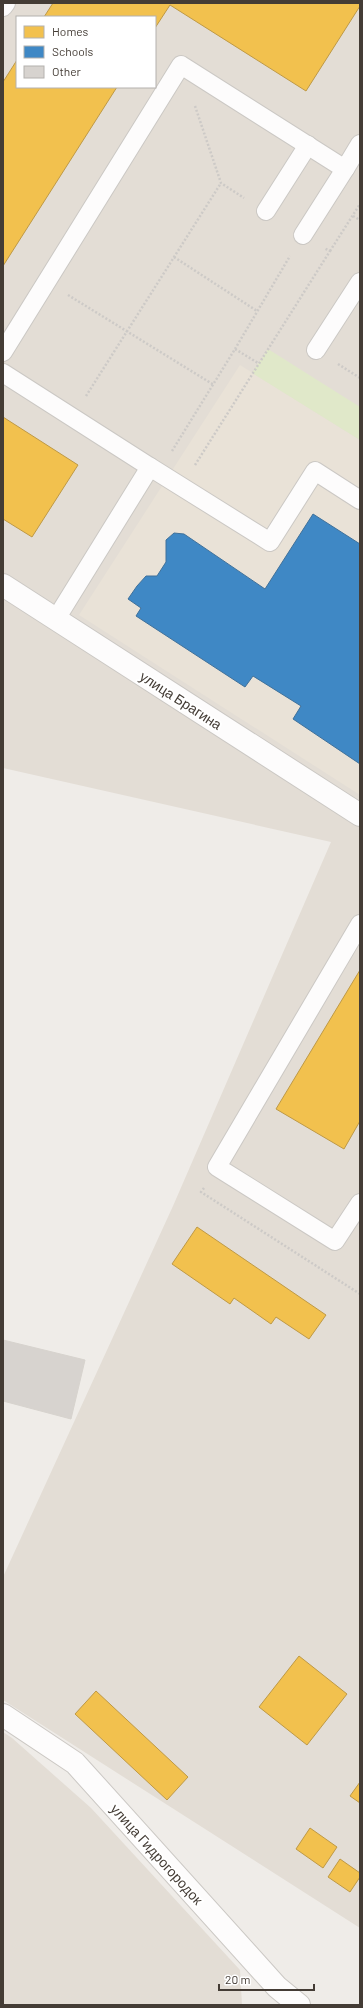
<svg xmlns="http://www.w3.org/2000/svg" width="363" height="2008" font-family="Barlow,sans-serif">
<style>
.residential{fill:#e3ddd5;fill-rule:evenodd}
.education{fill:#e9e2d7}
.park{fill:#e0e8c9}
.homes{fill:#f2c14e;stroke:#be9946}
.schools{fill:#3f88c5;stroke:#40719a}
.building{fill:#d7d3cf;stroke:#d7d3ce}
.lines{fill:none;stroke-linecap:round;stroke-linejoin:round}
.lane-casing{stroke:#cbc8c4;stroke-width:20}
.street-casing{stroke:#cbc8c4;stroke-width:24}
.path{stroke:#cdcac7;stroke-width:2.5;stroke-dasharray:2 2;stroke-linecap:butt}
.lane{stroke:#fdfcfc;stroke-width:18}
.street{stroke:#fdfcfc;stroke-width:22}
.labels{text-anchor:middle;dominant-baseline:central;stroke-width:4;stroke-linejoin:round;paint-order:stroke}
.street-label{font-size:14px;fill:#443c35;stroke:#fff}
</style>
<rect width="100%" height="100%" fill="#efece8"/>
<!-- residential -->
<g class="residential">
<path d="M 3,3 L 360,3 L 360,1928 L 3,1700 L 3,1577 L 173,1206 L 331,842 L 3,768 ZM 17,17 L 155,17 L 155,87 L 17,87 Z"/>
<polygon points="3,1732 12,1738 91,1808 240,1970 242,2005 3,2005"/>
</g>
<!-- education -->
<polygon class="education" points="240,365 360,440 360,795 79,615"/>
<!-- park -->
<polygon class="park" points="268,349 360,407 360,440 252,373"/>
<!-- homes -->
<g class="homes">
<polygon points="53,3 360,3 360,6 306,91 170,5 155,28 155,17 44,17"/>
<polygon points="17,60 17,87 117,87 3,266 3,82"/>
<polygon points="3,417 78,465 32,537 3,519"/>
<polygon points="360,970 360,1121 344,1149 276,1109"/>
<polygon points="197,1227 326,1315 309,1339 276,1317 271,1324 234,1298 230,1304 172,1264"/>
<polygon points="299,1656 347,1694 307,1745 259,1707"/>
<polygon points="96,1691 188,1777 167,1800 75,1714"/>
<polygon points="360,1782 360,1803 350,1796"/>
<polygon points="310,1828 337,1847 323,1868 296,1849"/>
<polygon points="340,1859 360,1873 360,1877 350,1892 328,1877"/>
</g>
<!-- schools -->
<polygon class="schools" points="313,514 360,544 360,764 293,719 301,706 253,676 245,687 136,616 141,608 128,599 137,586 146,576 157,576 166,562 166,540 174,533 184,534 265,589"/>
<!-- building -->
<polygon class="building" points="3,1340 85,1360 71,1419 3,1401"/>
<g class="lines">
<defs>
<g id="lane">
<polyline points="3,7 6,3"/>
<polyline points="266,211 308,145"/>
<polyline points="303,235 345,169"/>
<polyline points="316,350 360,282"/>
<polyline points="3,352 181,65 345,169 360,144"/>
<polyline points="3,373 150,467 56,619"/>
<polyline points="150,467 270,542 315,471 360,500"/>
<polyline points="360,924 217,1167 335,1241 360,1203"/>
</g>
<g id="street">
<polyline points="3,585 360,815"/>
<polyline points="3,1715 75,1763 277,1987 299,2005"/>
</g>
</defs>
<!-- lane casing -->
<use href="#lane" class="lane-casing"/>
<!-- street casing -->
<use href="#street" class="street-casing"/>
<!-- path -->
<g class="path">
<polyline points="195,106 221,183 244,198"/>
<polyline points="353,216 360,220"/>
<polyline points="330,251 360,204"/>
<polyline points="174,257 257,311"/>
<polyline points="68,295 214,385"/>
<polyline points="235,349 290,256"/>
<polyline points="338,364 360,378"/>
<polyline points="86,396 221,183"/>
<polyline points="172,451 235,349 258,363"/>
<polyline points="195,465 330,251 324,248"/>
<polyline points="204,1188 201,1192 360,1294"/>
</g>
<!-- lane -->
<use href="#lane" class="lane"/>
<!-- street -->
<use href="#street" class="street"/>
</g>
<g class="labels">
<!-- street labels -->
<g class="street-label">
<text transform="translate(181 700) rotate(33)">улица Брагина</text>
<text transform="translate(157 1854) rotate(48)">улица Гидрогородок</text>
</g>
</g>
<!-- border -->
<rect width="363" height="2008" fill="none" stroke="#443c35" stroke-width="8"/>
<!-- legend -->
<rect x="16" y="16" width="140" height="72" fill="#ffffff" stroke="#b4b1ae"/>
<rect x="24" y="26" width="20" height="12" fill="#f2c14e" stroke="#b4b1ae"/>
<text x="52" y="36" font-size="12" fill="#443c35">Homes</text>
<rect x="24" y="46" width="20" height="12" fill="#3f88c5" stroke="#b4b1ae"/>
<text x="52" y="56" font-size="12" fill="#443c35">Schools</text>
<rect x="24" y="66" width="20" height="12" fill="#d7d3cf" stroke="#b4b1ae"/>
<text x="52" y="76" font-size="12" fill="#443c35">Other</text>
<!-- scale -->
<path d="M219 1984v6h95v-6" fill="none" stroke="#443c35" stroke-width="2"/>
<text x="225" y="1984" font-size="12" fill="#443c35" stroke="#ffffff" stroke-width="3" paint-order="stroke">20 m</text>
</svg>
